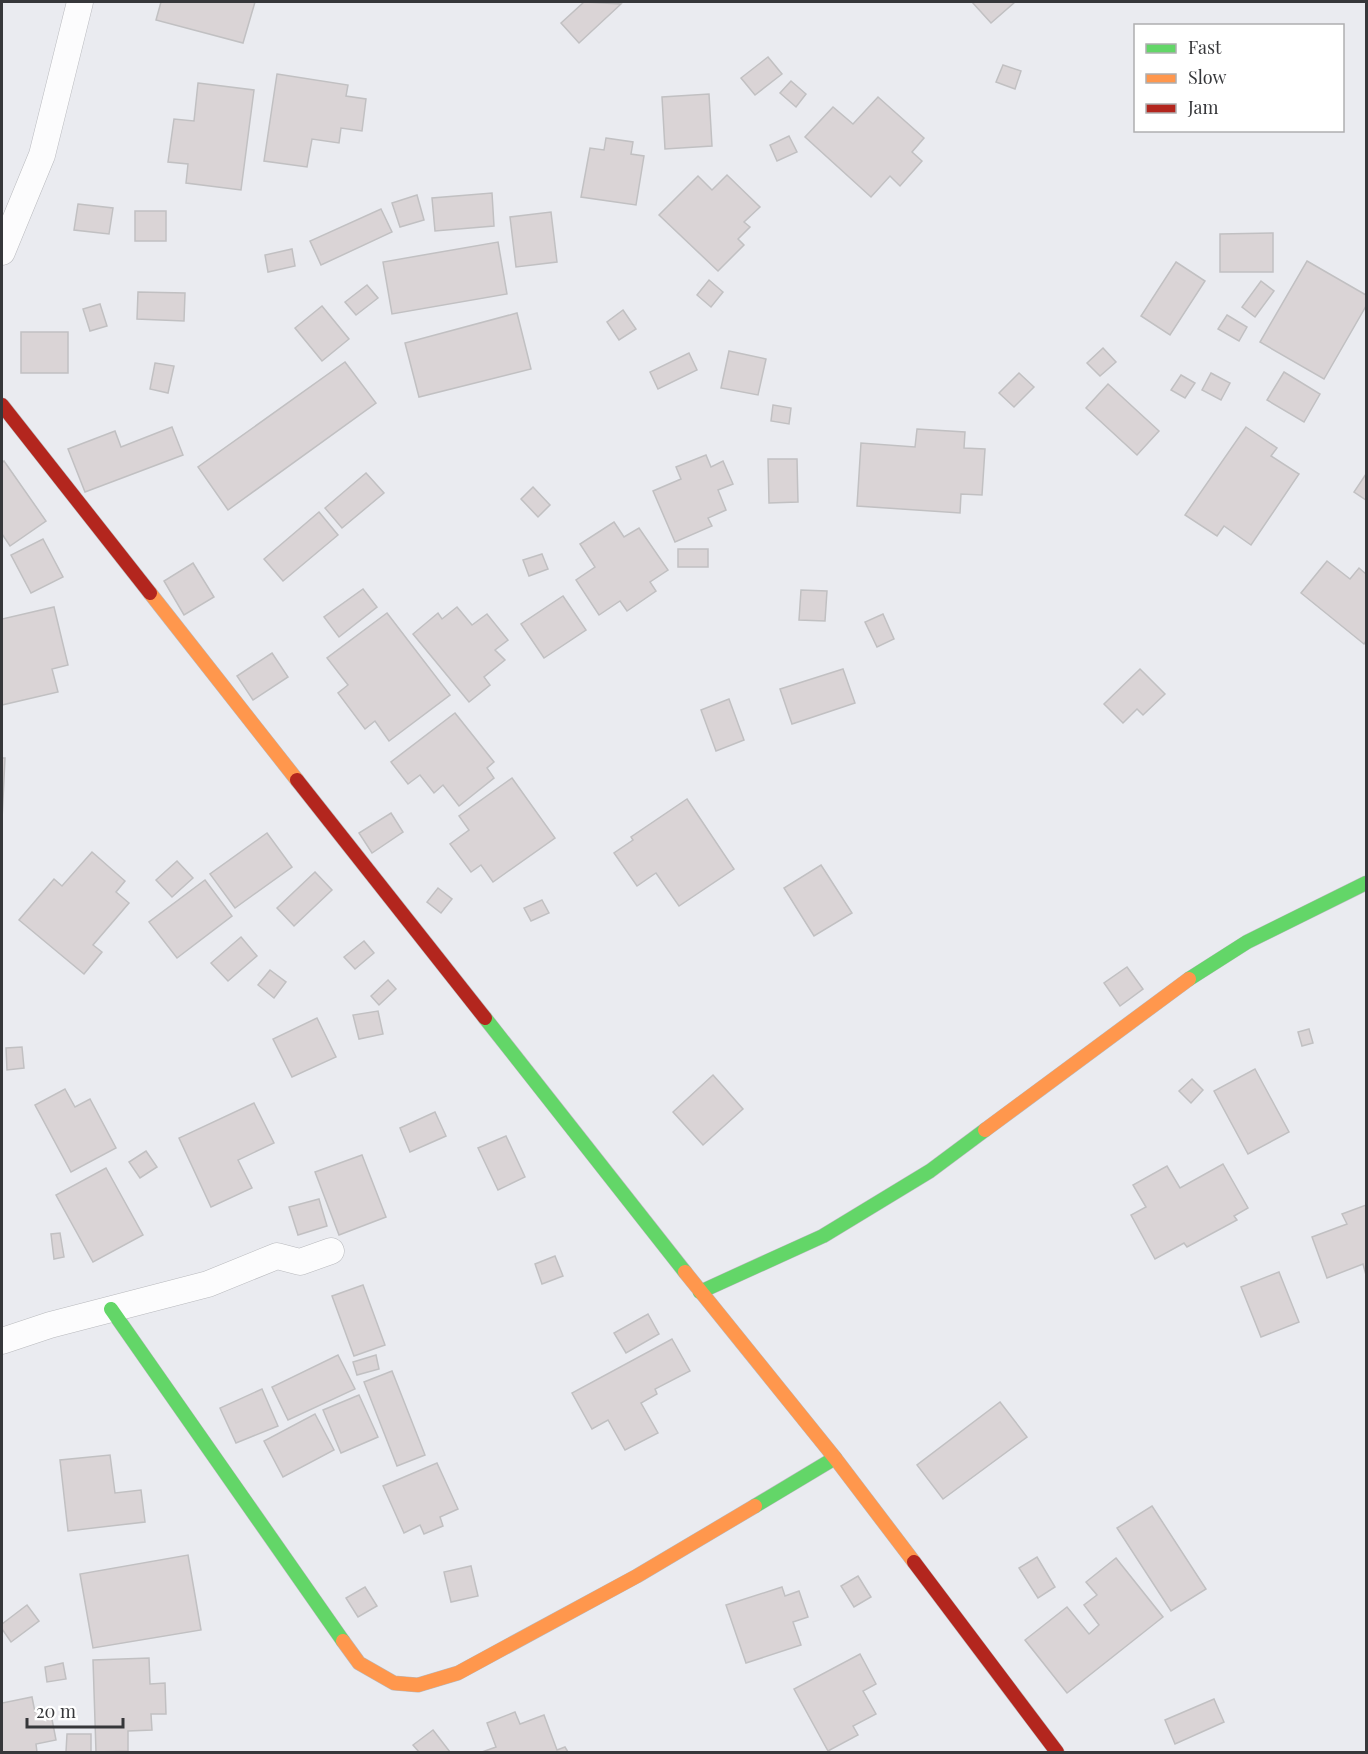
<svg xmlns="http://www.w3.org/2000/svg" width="1368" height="1754" font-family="'Playfair Display',serif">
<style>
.building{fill:#dad4d6;stroke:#c1c0c2;stroke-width:1.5}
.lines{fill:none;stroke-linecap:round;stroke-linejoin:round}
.street-casing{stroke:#b8b9bd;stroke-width:27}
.fast-casing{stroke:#b8b9bd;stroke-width:15}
.slow-casing{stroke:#b8b9bd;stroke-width:15}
.jam-casing{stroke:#b8b9bd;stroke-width:15}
.street{stroke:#fcfcfd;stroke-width:26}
.fast{stroke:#63d668;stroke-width:14}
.slow{stroke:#ff974d;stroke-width:14}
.jam{stroke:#b3261e;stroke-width:14}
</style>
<rect width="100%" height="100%" fill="#eaebf0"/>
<!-- building -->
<g class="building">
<polygon points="161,2 255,2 243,43 156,20"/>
<polygon points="584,2 621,4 579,43 561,23"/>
<polygon points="972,2 1015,2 991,23"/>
<polygon points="768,57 782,74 755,95 741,78"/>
<polygon points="1003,65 1021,71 1015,89 996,82"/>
<polygon points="277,74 348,85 346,96 366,99 362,131 341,128 339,143 312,139 307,167 264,161"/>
<polygon points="791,81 806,94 796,107 780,93"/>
<polygon points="198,83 254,90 241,190 186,183 188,164 168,162 174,119 194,121"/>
<polygon points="709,94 712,146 665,149 662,97"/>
<polygon points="878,97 924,138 912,152 922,161 900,186 890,176 871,197 805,137 833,107 853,124"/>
<polygon points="789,136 797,152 777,161 770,145"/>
<polygon points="606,138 633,142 631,154 644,156 636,205 581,197 590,148 604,150"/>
<polygon points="727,175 760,207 744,222 750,227 738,239 744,245 718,271 659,215 698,176 712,190"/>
<polygon points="492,193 494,226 435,231 432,198"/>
<polygon points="417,195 424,220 400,227 392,203"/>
<polygon points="78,204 113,208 109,234 74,230"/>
<polygon points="381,209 392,232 321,265 310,241"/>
<rect x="135" y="211" width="31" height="30"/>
<polygon points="551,212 557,262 516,267 510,217"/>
<polygon points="1273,233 1273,272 1220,272 1220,234"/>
<polygon points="498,242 507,294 392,314 383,262"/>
<polygon points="292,249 295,266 268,272 265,255"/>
<polygon points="1307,261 1366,295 1366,306 1324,379 1260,342"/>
<polygon points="1176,262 1205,281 1170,335 1141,316"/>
<polygon points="709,280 723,292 711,307 697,295"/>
<polygon points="1261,281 1274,291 1255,317 1242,307"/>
<polygon points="367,285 378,298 356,315 345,302"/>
<polygon points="138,292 185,293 184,321 137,319"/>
<polygon points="100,304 107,326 90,331 83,309"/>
<polygon points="322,306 349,339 322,361 295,328"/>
<polygon points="623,310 636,329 619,340 607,322"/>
<polygon points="517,313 531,369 419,397 405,343"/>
<polygon points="1227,315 1247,327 1239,341 1218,329"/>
<rect x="21" y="332" width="47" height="41"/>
<polygon points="1103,348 1116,362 1100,376 1087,363"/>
<polygon points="729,351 766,359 758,395 721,388"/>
<polygon points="689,353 697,370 658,389 650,372"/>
<polygon points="345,362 376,403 228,510 198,467"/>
<polygon points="155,363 174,366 168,393 150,389"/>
<polygon points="1284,372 1320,394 1304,422 1267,400"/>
<polygon points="1019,373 1034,387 1014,407 999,393"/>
<polygon points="1211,373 1230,383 1221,400 1202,390"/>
<polygon points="1181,375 1195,383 1185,398 1171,390"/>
<polygon points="1108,384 1159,431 1137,455 1086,408"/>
<polygon points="773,405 791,408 789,424 771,421"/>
<polygon points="172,427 183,455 85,492 68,449 115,431 121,447"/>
<polygon points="1246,427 1277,448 1271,456 1299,474 1251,545 1224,526 1217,536 1185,515"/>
<polygon points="917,429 965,432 964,448 985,449 982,495 961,494 960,513 857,506 861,443 915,447"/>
<polygon points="706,455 711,467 723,461 733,484 718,490 726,510 708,518 712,526 675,542 653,491 681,479 676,467"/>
<polygon points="768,459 797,459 798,502 769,503"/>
<polygon points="4,461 46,521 10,546 2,534 2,463"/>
<polygon points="366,473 384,493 342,528 325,508"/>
<polygon points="1366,474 1366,500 1354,492"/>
<polygon points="533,487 550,505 538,517 521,499"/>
<polygon points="319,512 338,535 283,581 264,559"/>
<polygon points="614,522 624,537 639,528 668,570 650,582 656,591 627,611 620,601 599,615 576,580 595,567 580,544"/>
<polygon points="43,539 63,577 31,593 11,555"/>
<rect x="678" y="549" width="30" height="18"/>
<polygon points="542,554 548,569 529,576 523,560"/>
<polygon points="1327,561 1350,579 1359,568 1366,574 1366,641 1364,644 1301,593"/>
<polygon points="193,563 214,597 184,615 164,581"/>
<polygon points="363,589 377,607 339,637 324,617"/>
<polygon points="801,590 827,591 825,621 799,620"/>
<polygon points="563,596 586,630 544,658 521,624"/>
<polygon points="54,607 68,665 52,669 58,692 2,705 2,619"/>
<polygon points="457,607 472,625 487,614 508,640 495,650 505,660 484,677 490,685 469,702 413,634 438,613 442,619"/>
<polygon points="387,613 450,695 389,741 375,721 365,729 338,693 348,685 327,658"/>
<polygon points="883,614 894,639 877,647 865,622"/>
<polygon points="272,653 288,677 253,700 237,676"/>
<polygon points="843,669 855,703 792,724 780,689"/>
<polygon points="1140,669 1165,694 1143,715 1137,709 1123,723 1104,704"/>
<polygon points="729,699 744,740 716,751 701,710"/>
<polygon points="455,713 494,762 487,768 494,778 459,806 443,785 434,793 420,775 408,784 391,762"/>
<polygon points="2,758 5,758 2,820"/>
<polygon points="512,778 555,838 493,882 481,865 471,872 450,844 469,830 459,816"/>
<polygon points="687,799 734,869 679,906 656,873 637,886 614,853 633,840 631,837"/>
<polygon points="391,813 403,832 372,853 359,833"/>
<polygon points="267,833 292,867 235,908 210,874"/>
<polygon points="92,852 125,881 116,892 129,903 93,945 102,952 84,974 19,920 54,879 62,886"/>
<polygon points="177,861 193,878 172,897 156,880"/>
<polygon points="821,865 852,913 814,936 784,888"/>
<polygon points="315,872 332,890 294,926 277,908"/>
<polygon points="205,880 232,916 177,958 149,922"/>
<polygon points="438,888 452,899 441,913 427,902"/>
<polygon points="542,900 549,913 531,921 524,908"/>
<polygon points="241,937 257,956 228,981 211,963"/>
<polygon points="364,941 374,953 355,969 344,957"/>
<polygon points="1127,967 1143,989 1120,1006 1104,983"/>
<polygon points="270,970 286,982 274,998 258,985"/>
<polygon points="388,980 396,989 379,1005 371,996"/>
<polygon points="378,1011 383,1034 359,1039 353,1015"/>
<polygon points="317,1018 336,1057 292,1077 273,1039"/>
<polygon points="1309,1029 1313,1043 1302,1046 1298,1032"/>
<polygon points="22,1047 24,1068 7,1070 6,1048"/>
<polygon points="1255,1069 1289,1132 1248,1154 1214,1091"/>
<polygon points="713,1075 743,1109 703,1145 673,1112"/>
<polygon points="1192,1079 1203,1090 1191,1103 1179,1091"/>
<polygon points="65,1089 75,1107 90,1099 116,1148 71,1172 35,1105"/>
<polygon points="254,1103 274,1143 238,1160 252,1188 211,1207 179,1138"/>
<polygon points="435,1112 446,1136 410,1152 400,1128"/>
<polygon points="506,1136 525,1177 498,1190 478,1148"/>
<polygon points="146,1151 157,1167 140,1178 129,1162"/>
<polygon points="362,1155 386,1217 339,1235 315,1172"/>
<polygon points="1223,1164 1248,1208 1234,1216 1237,1220 1187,1247 1184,1243 1155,1259 1131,1215 1146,1207 1133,1185 1167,1166 1180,1188"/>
<polygon points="106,1168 143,1235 93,1262 56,1195"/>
<polygon points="319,1199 327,1226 298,1235 289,1207"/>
<polygon points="1366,1205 1366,1275 1363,1264 1327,1278 1312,1237 1347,1224 1342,1214"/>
<polygon points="60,1233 64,1257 54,1259 51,1234"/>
<polygon points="555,1256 563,1276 542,1284 535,1264"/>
<polygon points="1279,1272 1299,1322 1261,1337 1241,1287"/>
<polygon points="363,1285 385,1345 354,1356 332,1296"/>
<polygon points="648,1314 659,1334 626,1353 614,1333"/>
<polygon points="672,1339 690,1371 655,1389 657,1394 641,1403 658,1433 625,1450 608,1420 592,1429 572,1393"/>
<polygon points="338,1355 355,1389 288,1420 272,1387"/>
<polygon points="376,1355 379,1369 357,1375 353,1362"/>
<polygon points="392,1371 425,1455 397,1466 364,1382"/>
<polygon points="262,1389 278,1426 236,1443 220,1408"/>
<polygon points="359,1395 378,1437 341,1453 323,1410"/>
<polygon points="1000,1402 1027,1437 943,1499 917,1465"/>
<polygon points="315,1414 334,1450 283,1477 264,1441"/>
<polygon points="110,1455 115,1493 141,1490 145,1522 68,1531 60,1460"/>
<polygon points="437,1463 458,1509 440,1517 443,1526 424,1534 420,1525 404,1533 383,1486"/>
<polygon points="1152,1506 1206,1589 1171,1611 1117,1528"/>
<polygon points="188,1555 201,1630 93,1648 80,1574"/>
<polygon points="1037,1557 1055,1587 1038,1598 1019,1568"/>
<polygon points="1116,1558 1163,1617 1067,1693 1025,1640 1067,1607 1089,1634 1099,1625 1084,1605 1097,1595 1086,1582"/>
<polygon points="471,1566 478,1596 451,1602 444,1572"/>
<polygon points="858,1576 871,1597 854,1607 841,1586"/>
<polygon points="365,1587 377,1606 358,1617 346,1598"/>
<polygon points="782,1587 785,1596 799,1591 808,1617 793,1622 801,1645 746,1663 726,1605"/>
<polygon points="27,1605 39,1621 11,1642 2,1629 2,1624"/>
<polygon points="860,1654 876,1684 863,1691 876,1714 853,1726 858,1735 828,1751 794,1689"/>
<polygon points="149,1658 150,1684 165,1683 166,1714 151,1714 152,1730 128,1731 128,1751 96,1752 93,1660"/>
<polygon points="63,1663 66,1679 47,1682 45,1667"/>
<polygon points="32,1697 35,1712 50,1709 56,1740 36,1744 37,1752 2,1752 2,1703"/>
<polygon points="1214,1699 1224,1722 1175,1744 1165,1720"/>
<polygon points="515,1712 520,1724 544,1715 557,1750 565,1747 568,1752 482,1752 496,1747 487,1723"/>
<polygon points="433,1730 450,1752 419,1752 413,1745"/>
<polygon points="67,1734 91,1734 91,1752 66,1752"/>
</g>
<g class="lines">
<defs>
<g id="street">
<polyline points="2,252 42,155 80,2"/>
<polyline points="2,1341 50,1325 208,1284 277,1256 300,1262 331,1251"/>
</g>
<g id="fast">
<polyline points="1189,979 1247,942 1366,883"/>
<polyline points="485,1018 685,1272"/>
<polyline points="700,1292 823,1236 930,1171 985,1130"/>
<polyline points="111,1309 343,1641"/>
<polyline points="755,1506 835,1458"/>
</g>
<g id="slow">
<polyline points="150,593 297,780"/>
<polyline points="985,1130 1189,979"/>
<polyline points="685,1272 835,1458 914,1562"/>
<polyline points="343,1641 359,1663 394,1683 418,1685 458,1673 637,1576 755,1506"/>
</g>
<g id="jam">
<polyline points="2,405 150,593"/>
<polyline points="297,780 485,1018"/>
<polyline points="914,1562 1057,1752"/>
</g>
</defs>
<!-- street casing -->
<use href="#street" class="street-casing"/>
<!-- fast casing -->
<use href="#fast" class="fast-casing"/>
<!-- slow casing -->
<use href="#slow" class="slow-casing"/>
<!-- jam casing -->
<use href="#jam" class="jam-casing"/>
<!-- street -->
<use href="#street" class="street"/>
<!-- fast -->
<use href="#fast" class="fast"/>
<!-- slow -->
<use href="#slow" class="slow"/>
<!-- jam -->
<use href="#jam" class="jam"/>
</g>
<!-- border -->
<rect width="1368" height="1754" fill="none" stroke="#36373a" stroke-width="6"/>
<!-- legend -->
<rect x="1134" y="24" width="210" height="108" fill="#ffffff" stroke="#afafb0" stroke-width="1.5"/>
<rect x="1146" y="44" width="30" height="9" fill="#63d668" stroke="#afafb0" stroke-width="1.5"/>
<text x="1188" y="54" font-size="18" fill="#36373a">Fast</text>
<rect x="1146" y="74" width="30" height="9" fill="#ff974d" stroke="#afafb0" stroke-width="1.5"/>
<text x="1188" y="84" font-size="18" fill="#36373a">Slow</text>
<rect x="1146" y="104" width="30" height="9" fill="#b3261e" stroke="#afafb0" stroke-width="1.5"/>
<text x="1188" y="114" font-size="18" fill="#36373a">Jam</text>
<!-- scale -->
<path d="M27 1718v9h96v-9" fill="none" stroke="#36373a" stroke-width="3"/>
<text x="36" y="1718" font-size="18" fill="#36373a" stroke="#ffffff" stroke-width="4.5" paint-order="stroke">20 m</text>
</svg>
